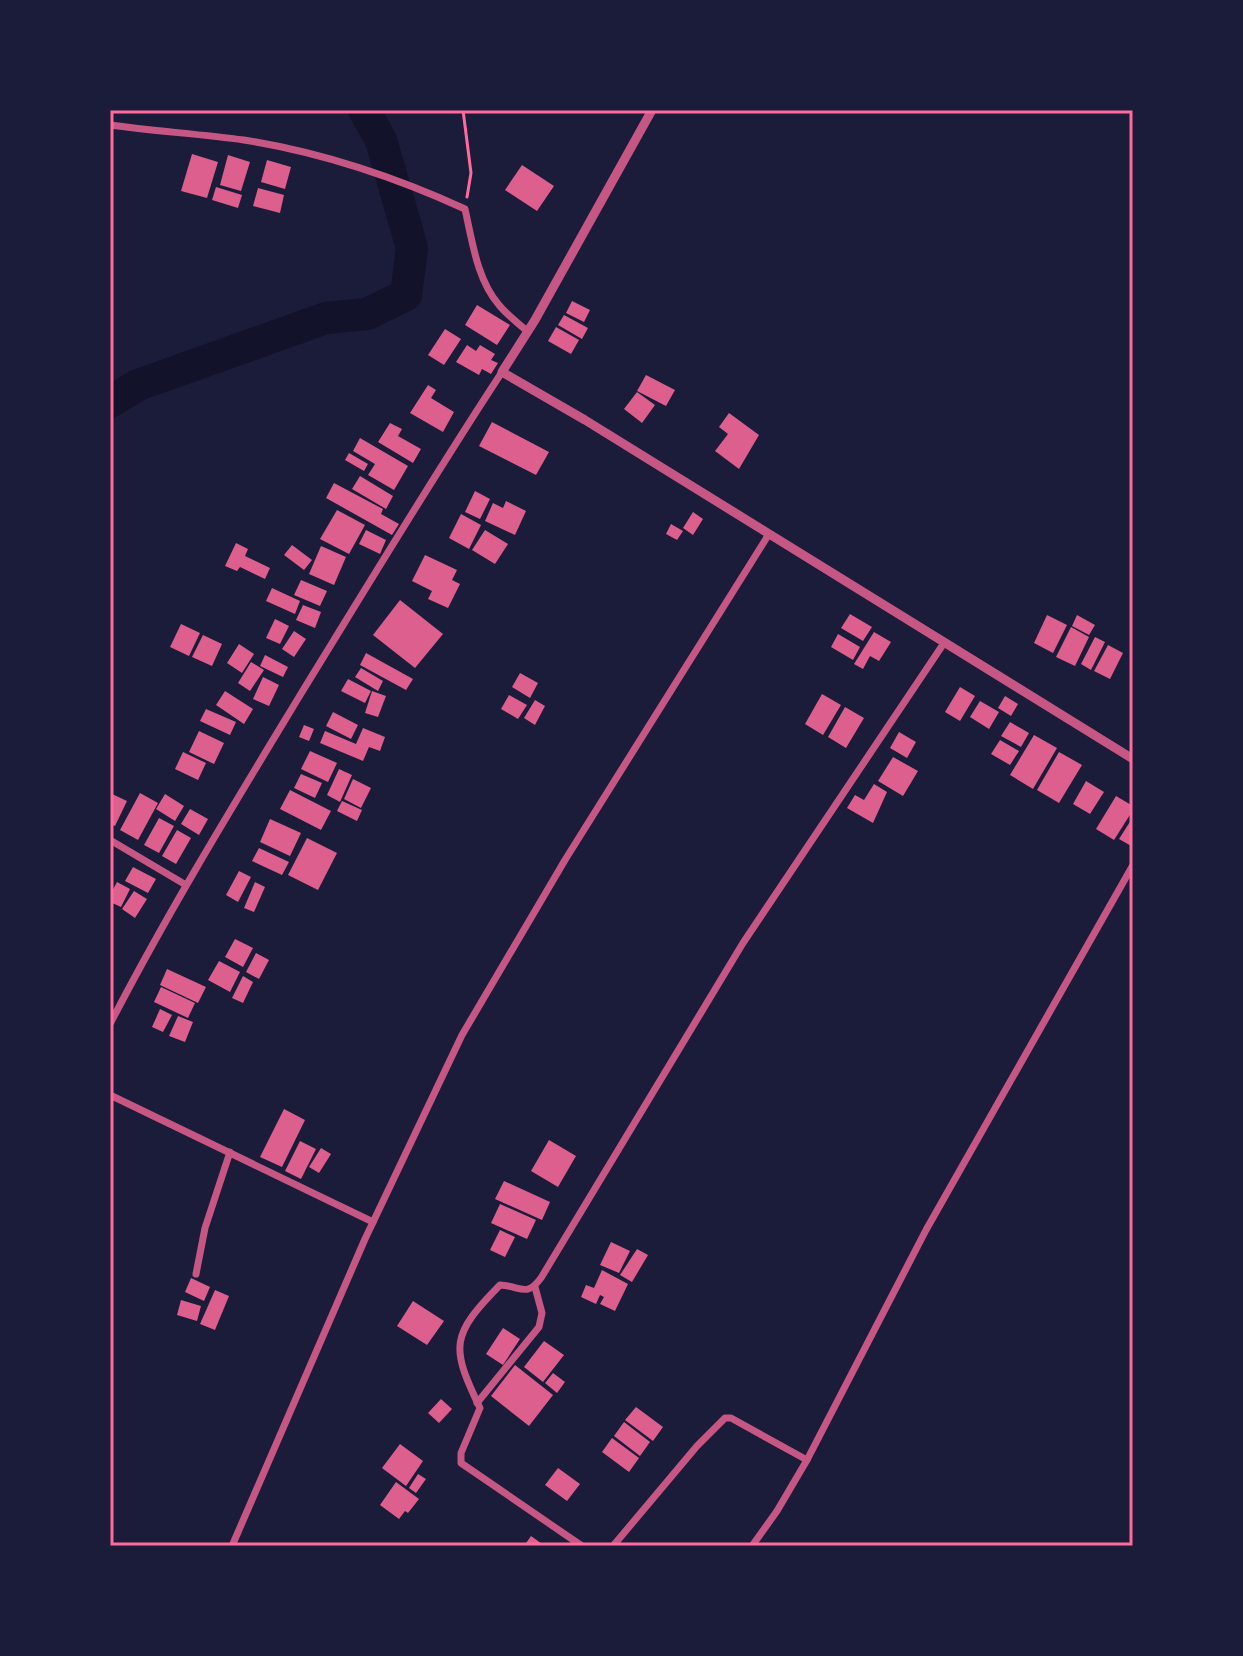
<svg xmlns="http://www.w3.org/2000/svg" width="1243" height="1656" font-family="'Asap Condensed',sans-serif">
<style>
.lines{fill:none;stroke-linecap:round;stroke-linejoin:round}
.river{stroke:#12122b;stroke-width:32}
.building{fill:#dd5f8e}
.path{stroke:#ff6b9d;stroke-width:3}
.minor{stroke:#c65784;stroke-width:7}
.tertiary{stroke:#c65784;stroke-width:9}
.neatline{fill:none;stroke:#ff6b9d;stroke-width:3}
</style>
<rect width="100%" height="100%" fill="#1b1b3a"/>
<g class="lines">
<!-- river -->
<polyline class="river" points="110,402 138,385 326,318 367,314 406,295 412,248 381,140 364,110"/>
</g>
<!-- building -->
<g class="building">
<polygon points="192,154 218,162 207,198 181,191"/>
<polygon points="228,155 250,162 241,191 220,185"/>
<polygon points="267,160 291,167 285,189 261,182"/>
<polygon points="522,165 554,186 537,211 505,190"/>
<polygon points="216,187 242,195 238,208 212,200"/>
<polygon points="258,188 284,195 280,213 253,206"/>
<polygon points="572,301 590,310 584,322 566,313"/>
<polygon points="477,305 510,325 497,345 465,325"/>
<polygon points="564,315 588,328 582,339 558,325"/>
<polygon points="556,327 579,340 571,354 548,341"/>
<polygon points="445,329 461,339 444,365 428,355"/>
<polygon points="467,345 476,351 480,345 495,354 491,360 498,363 491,374 482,369 479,375 456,362"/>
<polygon points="646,375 675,390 666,406 637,391"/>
<polygon points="428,385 436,390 431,398 454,412 443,432 410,413"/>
<polygon points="637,392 655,405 642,423 624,409"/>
<polygon points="729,413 759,435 739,469 715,451 728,434 719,427"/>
<polygon points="492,422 549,452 536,475 479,446"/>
<polygon points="390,423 402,429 398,436 421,449 413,463 378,442"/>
<polygon points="360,438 408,466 394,490 368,475 375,464 353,451"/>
<polygon points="349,453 368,464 364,471 345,460"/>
<polygon points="360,476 393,496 386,509 352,489"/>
<polygon points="334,483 383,509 381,514 399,524 392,535 326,498"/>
<polygon points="475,491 490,499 480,519 465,512"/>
<polygon points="506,501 526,511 515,535 485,521 493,503 503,508"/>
<polygon points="337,510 365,525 349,554 320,539"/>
<polygon points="693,512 703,519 693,535 683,528"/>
<polygon points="461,514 481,525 469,549 449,538"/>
<polygon points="671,524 683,531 677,540 666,534"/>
<polygon points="366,530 386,540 380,554 359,544"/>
<polygon points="485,530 508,544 495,564 472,550"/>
<polygon points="236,543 248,549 245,556 270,568 265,579 240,567 237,571 225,566"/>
<polygon points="292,545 312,560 304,570 284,555"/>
<polygon points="321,546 346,557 334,585 309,574"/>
<polygon points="425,555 457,570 452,580 460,584 448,608 428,599 432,591 412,581"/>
<polygon points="301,580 327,591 320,606 294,595"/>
<polygon points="272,588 300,601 295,614 266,601"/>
<polygon points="400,600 443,634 415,668 373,635"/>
<polygon points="303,605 321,612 315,628 296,620"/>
<polygon points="850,614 872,627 863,641 841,628"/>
<polygon points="1047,615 1067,625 1053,653 1034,643"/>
<polygon points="1077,615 1095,625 1089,635 1072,626"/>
<polygon points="275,619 289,626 280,644 266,638"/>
<polygon points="181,624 200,633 189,656 170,647"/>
<polygon points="1071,627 1089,637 1075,666 1056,657"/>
<polygon points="294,631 306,639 294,657 282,649"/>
<polygon points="874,632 891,642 879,661 870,656 863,669 854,664"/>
<polygon points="838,634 860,647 853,660 831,647"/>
<polygon points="203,635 222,644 212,666 192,657"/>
<polygon points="1095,637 1105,642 1091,670 1081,664"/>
<polygon points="239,644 254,654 242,673 227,663"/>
<polygon points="1108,645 1123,653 1110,679 1094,671"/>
<polygon points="366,653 413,679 406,690 360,665"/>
<polygon points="265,655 288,667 283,677 260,666"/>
<polygon points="251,662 264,670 250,691 238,683"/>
<polygon points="361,668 383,681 378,691 355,677"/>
<polygon points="520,673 538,683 530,698 512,687"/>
<polygon points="263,677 279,685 269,706 253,699"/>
<polygon points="348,679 371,691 365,703 341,691"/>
<polygon points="960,687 975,696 960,721 945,712"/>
<polygon points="225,691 253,709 244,724 216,705"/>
<polygon points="372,691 386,696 378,717 365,713"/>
<polygon points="822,694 841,705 823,735 805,724"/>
<polygon points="509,695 527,705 518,719 501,709"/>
<polygon points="1005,696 1018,704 1011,716 998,708"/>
<polygon points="535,700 545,706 535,725 524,718"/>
<polygon points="980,701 999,712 989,729 970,717"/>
<polygon points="845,707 864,718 846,748 828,737"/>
<polygon points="206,709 236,722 230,735 200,721"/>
<polygon points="333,712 358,725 351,739 326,726"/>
<polygon points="1010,722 1029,733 1021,747 1001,736"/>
<polygon points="304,725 314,729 309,741 299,737"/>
<polygon points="363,728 385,737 380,751 369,747 363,761 320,743 325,731 356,744"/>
<polygon points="199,731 224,743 214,764 189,752"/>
<polygon points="899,732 916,742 907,758 890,748"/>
<polygon points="1034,735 1057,748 1033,789 1010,775"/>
<polygon points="1000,740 1019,751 1010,765 991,754"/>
<polygon points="310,751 337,763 328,782 301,769"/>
<polygon points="183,752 206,763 198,780 175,769"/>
<polygon points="1059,752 1082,765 1059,803 1037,790"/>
<polygon points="893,757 918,771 903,796 878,781"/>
<polygon points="339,769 352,775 340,802 327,795"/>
<polygon points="301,774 322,783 315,798 294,788"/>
<polygon points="353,779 371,788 361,808 344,799"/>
<polygon points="1086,781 1104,792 1090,814 1073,804"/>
<polygon points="874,784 887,792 873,823 847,808 855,795 864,800"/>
<polygon points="290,790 331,811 321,830 280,809"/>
<polygon points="110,793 127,801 115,826 110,824"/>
<polygon points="140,793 158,803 138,840 120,830"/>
<polygon points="165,794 184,806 175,821 156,809"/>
<polygon points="1116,796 1133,806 1133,810 1114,840 1096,829"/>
<polygon points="342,801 362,810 357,821 337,811"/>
<polygon points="190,809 208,819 199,835 181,824"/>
<polygon points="1133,817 1133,847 1119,839"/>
<polygon points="159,818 174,826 159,853 144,845"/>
<polygon points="270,819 301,833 290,856 260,842"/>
<polygon points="177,830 191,838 176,864 162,856"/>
<polygon points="307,838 337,853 318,890 288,875"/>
<polygon points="259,848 289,862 282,875 252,861"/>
<polygon points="133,867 156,879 148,893 125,881"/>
<polygon points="239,871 251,877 238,902 226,895"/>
<polygon points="117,882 130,889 121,907 110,902 110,895"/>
<polygon points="255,882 265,887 254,912 244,908"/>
<polygon points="134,891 147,899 135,918 122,909"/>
<polygon points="235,939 253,948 243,967 225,957"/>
<polygon points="256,953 269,960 259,979 246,972"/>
<polygon points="219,961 240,972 230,992 208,980"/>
<polygon points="167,969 206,987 198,1003 160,985"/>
<polygon points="243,976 253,982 243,1003 232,998"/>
<polygon points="161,987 195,1003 188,1018 154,1002"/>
<polygon points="160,1009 172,1015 163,1032 152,1027"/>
<polygon points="178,1016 193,1022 185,1042 169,1036"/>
<polygon points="284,1109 305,1120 282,1167 260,1157"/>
<polygon points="549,1140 576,1156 558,1187 531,1171"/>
<polygon points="300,1141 316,1149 301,1179 285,1171"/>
<polygon points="321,1148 331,1154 319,1173 309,1167"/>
<polygon points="504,1181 550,1202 542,1220 495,1199"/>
<polygon points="500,1204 536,1220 527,1239 491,1223"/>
<polygon points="500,1230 515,1237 505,1257 490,1250"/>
<polygon points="611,1242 630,1251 619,1273 600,1265"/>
<polygon points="637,1249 648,1255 632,1282 620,1275"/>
<polygon points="602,1270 628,1284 615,1311 600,1304 604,1297 600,1295 596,1304 581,1297 586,1285 594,1288"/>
<polygon points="191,1278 210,1287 204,1301 185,1292"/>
<polygon points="215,1290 229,1296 215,1330 200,1324"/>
<polygon points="181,1300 201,1306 197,1321 177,1315"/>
<polygon points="413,1301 444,1321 427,1345 397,1326"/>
<polygon points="503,1328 520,1339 503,1365 486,1354"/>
<polygon points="544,1341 564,1355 543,1382 524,1367"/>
<polygon points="515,1365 553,1395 529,1426 491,1396"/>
<polygon points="553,1373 565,1382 557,1393 545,1383"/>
<polygon points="441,1399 452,1409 439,1423 428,1413"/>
<polygon points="636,1407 663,1427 653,1441 625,1420"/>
<polygon points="624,1422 650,1442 640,1456 614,1436"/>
<polygon points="612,1438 639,1458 629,1472 602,1452"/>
<polygon points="400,1444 423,1461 406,1486 382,1468"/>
<polygon points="558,1468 580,1484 567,1501 545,1485"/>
<polygon points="418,1474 426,1479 416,1493 409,1488"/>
<polygon points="396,1482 419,1499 408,1513 405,1511 399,1519 380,1505"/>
<polygon points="531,1536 545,1546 524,1546"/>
</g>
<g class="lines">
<!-- path -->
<polyline class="path" points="463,110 471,173 467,197"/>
<!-- minor -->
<g class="minor">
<path d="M 110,125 C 154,131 199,134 244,140 C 320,152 395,177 465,209 C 472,240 477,280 499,305 C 507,315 518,323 527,331"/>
<polyline points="110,840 186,885"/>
<path d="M 110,1024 C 169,910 236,801 302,692 C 368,585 433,477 502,372"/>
<polyline points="110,1095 373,1222"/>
<polyline points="196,1274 205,1228 230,1152"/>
<polyline points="477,1403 539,1327 542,1313 535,1287"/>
<polyline points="807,1460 926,1230 1133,865"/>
<polyline points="232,1546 365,1239 462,1035 565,860 769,534"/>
<path d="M 582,1546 L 461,1463 L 461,1453 L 480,1408 C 450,1346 451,1335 500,1285 C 521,1286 526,1298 541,1278 L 743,943 L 944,643"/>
<polyline points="613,1546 697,1446 725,1418 731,1418 807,1460 777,1511 752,1546"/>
</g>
<!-- tertiary -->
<polyline class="tertiary" points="652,110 535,320 502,372 585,420 1133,759"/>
</g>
<!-- border -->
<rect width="1243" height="1656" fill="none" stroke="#1b1b3a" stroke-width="224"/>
<rect x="112" y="112" width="1019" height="1432" class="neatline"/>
</svg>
